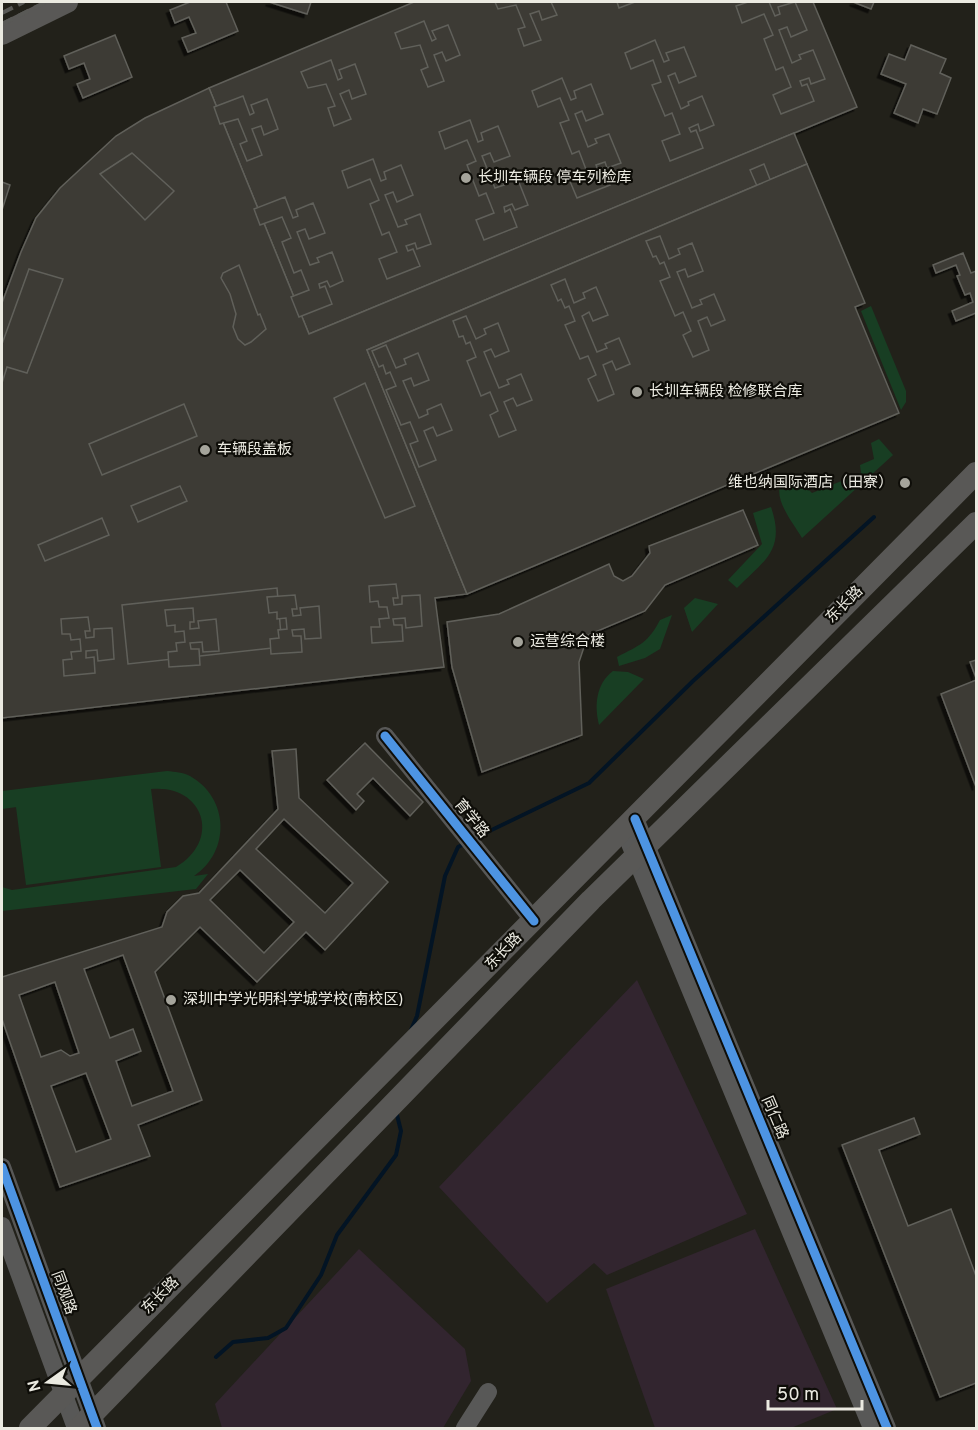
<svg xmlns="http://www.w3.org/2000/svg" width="978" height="1430" font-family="Overpass,'Noto Sans SC',sans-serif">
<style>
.commercial{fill:#32252f}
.green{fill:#183e23}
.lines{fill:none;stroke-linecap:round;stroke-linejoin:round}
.stream{stroke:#031424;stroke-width:4}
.building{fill:#3c3b36;stroke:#61605a;stroke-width:1.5;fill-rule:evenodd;filter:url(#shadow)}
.minor{stroke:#585857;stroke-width:18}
.major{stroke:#595856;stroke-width:22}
.rail{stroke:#595956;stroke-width:4;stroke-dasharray:12 6;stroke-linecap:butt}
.cycleway-casing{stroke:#0e0d08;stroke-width:13}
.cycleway{stroke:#4d94e3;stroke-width:9}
.poi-dot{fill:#a5a49b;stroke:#0e0d08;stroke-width:2}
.labels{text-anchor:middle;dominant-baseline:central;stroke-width:4.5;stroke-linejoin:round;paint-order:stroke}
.poi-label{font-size:15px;fill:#ebeae1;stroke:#0e0d08;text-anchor:start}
.street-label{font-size:15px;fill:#ebeae1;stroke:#0e0d08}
</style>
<defs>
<filter id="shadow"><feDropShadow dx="-3.5" dy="3.5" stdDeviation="0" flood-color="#0009"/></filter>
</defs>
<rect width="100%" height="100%" fill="#22211a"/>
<!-- commercial -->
<g class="commercial">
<polygon points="637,980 747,1214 607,1275 594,1263 547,1303 439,1187"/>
<polygon points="755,1229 837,1409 791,1428 655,1428 606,1289"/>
<polygon points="359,1249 465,1349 471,1381 443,1428 222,1428 215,1404"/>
</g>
<!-- green -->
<g class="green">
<polygon points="871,306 906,391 906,402 901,410 861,311"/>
<path d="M 879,439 L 893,455 L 802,538 C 794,524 775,502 780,485 L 797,478 L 812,493 L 861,473 L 860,465 L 874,459 L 871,443 Z"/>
<path d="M 771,507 C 786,550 764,561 737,588 L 728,580 L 762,544 L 753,513 Z"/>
<polygon points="695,598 718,604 692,632 684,608"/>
<path d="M 672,615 L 660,649 L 645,658 L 619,666 L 617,657 C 640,645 648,643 660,620 Z"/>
<path d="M 613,671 L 628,672 L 644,679 L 599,725 C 594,705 596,684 613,671 Z"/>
<path d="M 167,771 C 175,772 183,772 190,776 C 229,798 231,851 194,876 L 208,874 L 196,889 L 2,911 L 2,887 L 12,890 L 26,888 L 176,867 C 222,840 204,784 151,789 L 161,867 L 26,885 L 16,807 L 113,794 L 2,809 L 2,791 Z"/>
</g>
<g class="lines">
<!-- stream -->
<g class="stream">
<polyline points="473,839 589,783 693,681 874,517"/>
<polyline points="411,1030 417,1016 445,876 458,847 464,844"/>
<polyline points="216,1357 233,1342 268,1338 286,1328 321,1275 337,1235 396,1155 401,1131 396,1111"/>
</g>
</g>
<!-- building -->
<g class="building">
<polygon points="190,2 226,2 238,31 188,52 182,38 196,33 189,17 175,23 170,10"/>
<polygon points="269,2 311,2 307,14"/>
<polygon points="414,2 813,2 857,107 309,334 209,88"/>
<polygon points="495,2 551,2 557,15 542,20 539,11 530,14 541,40 524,46 518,29 525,27 516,5 498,9"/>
<polygon points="617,2 635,2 619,8"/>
<polygon points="748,2 769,2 775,16 780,14 778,7 795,2 807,30 791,37 787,27 779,30 792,63 801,59 799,55 813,50 825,79 811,84 809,78 800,81 802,86 807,84 814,101 781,114 773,95 791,87 783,67 776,70 764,39 773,35 764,14 742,23 736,6"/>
<polygon points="853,2 874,2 871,9"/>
<polygon points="424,21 432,41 436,39 432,31 448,25 460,55 446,61 442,52 434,55 444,81 428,87 421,70 428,67 420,45 401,49 395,33"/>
<polygon points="115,35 132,77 83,98 77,84 90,79 84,63 69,69 64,56"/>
<polygon points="655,40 664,62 669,60 666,53 684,47 696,76 679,83 675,73 668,76 681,109 689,105 688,102 702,96 714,125 700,131 698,124 689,128 691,132 696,130 703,148 670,161 662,141 680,134 672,113 665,116 652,85 661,82 653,60 631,69 625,53"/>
<polygon points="911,45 946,59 940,73 951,78 937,114 923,109 918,123 894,113 906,84 881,74 889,54 905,60"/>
<polygon points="331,60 338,80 342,78 339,70 355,64 366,94 352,99 349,90 340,94 351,119 334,126 328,108 335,106 326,84 308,88 301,72"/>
<polygon points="562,78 571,100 576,98 574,91 591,84 603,114 586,121 582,111 575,114 588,147 597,143 595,139 609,134 621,163 607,168 605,162 596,165 598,170 603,168 610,185 577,198 569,179 587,172 579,151 572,154 560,123 569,120 560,98 538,107 532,91"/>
<polygon points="209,88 309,334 794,133 807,164 367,350 467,594 435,598 444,667 2,718 2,303 21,252 36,218 60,188 116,136 145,118"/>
<polygon points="243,96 250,115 254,113 251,105 267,99 278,129 264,135 261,126 252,129 262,155 247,161 240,144 247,141 238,119 220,124 214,107"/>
<polygon points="470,120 478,142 483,140 481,133 498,126 510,156 494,162 490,153 482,156 495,188 504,185 502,181 516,175 528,205 515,210 512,204 504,207 505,212 510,209 517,227 484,240 476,220 494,213 486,193 479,196 467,165 476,161 467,140 445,149 439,132"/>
<polygon points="132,153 174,191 145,220 100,174"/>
<polygon points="373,159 381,181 386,179 384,172 401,165 413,195 397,202 393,192 385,195 398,227 407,224 405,220 420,214 431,244 417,249 415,243 406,246 408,251 413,249 420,266 387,279 379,259 397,252 389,232 382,235 370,204 379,200 370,179 348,188 342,171"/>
<polygon points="764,164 773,187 784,183 782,177 796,172 807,199 792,205 789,197 781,200 796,236 806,232 804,228 819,222 829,249 815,255 811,246 802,250 814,278 797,285 787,263 795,260 788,240 779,244 764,209 774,205 768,191 764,192 760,184 757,186 750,170"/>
<polygon points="807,164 865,303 855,307 899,413 467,594 367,350"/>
<polygon points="2,182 10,185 2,210"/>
<polygon points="285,197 293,218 298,216 296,210 313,203 325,233 309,239 305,229 297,232 310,265 319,262 317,258 332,252 343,281 330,287 327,281 319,284 320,288 325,286 332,304 299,317 291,297 309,290 301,270 294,273 282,242 291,238 282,217 260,225 254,209"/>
<polygon points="660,236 669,259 680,254 678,249 692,243 703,271 688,277 685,269 677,272 692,308 702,304 700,300 714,294 725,320 711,326 707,317 698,321 709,350 693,357 683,335 691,331 683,312 675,316 660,281 670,277 664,262 660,264 656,256 653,257 646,241"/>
<polygon points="963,253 971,273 976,271 976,313 956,321 952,311 973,302 970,293 965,295 957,276 960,275 956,265 936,273 933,265"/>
<polygon points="239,265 258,315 260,314 266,329 251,342 245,345 238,339 233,327 236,314 230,294 221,278 223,273"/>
<polygon points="29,269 63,279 27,373 7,367 2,383 2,344"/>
<polygon points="565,279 574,303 585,298 583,293 596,287 608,315 593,321 589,312 582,316 597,352 607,348 605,344 619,338 630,364 616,370 612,361 603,365 614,394 598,401 588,379 596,375 588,356 580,359 565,325 575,321 569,306 565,308 561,299 558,301 551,285"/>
<polygon points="466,316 476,339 486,334 484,329 498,323 509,351 495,357 491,349 484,352 499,388 509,384 507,380 521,374 532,400 517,406 513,398 504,402 516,430 499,437 490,415 498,411 490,392 481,396 467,361 476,357 470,342 466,344 463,336 459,337 453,321"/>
<polygon points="386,345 396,368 406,364 404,359 418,353 429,380 414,386 411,378 403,381 419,418 428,414 427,410 441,404 452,430 437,436 433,427 424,431 436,460 419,467 410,444 418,441 410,422 401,425 386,390 396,386 390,372 386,374 383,365 379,367 372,351"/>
<polygon points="365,383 415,506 385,518 334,398"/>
<polygon points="184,404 197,436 102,475 89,444"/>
<polygon points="180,486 187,501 138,522 131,506"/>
<polygon points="743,510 758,545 665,585 645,611 588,635 579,662 582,735 482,772 452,667 447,622 499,614 609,564 614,576 623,581 632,576 650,553 649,546"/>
<polygon points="102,518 109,535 45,561 38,545"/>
<polygon points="396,584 398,598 393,598 394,605 402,604 402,596 420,595 422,626 406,628 405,618 393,619 394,625 402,625 403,641 372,643 371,627 380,627 379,619 389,618 387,607 379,607 378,601 370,602 369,586"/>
<polygon points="277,588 282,647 128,664 122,605"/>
<polygon points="295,595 297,609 292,609 293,616 301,615 300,608 319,606 321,638 305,639 304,629 292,630 293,636 301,636 302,652 271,654 270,639 279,638 278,630 287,629 286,618 277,619 277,612 269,613 267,597"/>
<polygon points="193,608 194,622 190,622 190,629 199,628 198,621 216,619 219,651 203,652 202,642 190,643 191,649 199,649 200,665 169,667 168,652 177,651 176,643 185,642 184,631 175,632 175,625 167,626 165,610"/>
<polygon points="88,617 90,631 85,631 86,638 94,637 94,629 112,628 114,659 98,661 97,650 86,651 86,658 94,657 95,673 64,676 63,660 72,659 71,652 81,651 80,639 71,640 70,634 62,634 61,619"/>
<polygon points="976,660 976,678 970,662"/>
<polygon points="976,680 976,787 941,694"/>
<polygon points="365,743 423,802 410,816 373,778 357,794 364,801 356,810 327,780"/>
<path d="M 296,749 L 299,798 L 388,882 L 325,950 L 306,932 L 257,982 L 200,927 L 155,972 L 202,1100 L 138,1125 L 150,1156 L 60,1187 L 2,1019 L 2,977 L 162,927 L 167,912 L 183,896 L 199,893 L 278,809 L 272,751 ZM 284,819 L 353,883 L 325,913 L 256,849 ZM 240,870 L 294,922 L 264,953 L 210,900 ZM 123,955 L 173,1091 L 132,1106 L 116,1061 L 141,1051 L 133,1029 L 110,1038 L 84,969 ZM 55,982 L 79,1053 L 70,1056 L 61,1050 L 41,1057 L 19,995 ZM 86,1073 L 111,1139 L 76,1152 L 51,1086 Z"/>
<polygon points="914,1118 920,1134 879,1150 908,1226 951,1209 976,1276 976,1383 940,1397 842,1145"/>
</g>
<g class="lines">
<!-- minor -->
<g class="minor">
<polyline points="385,736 534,921"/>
<polyline points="635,819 887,1428"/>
<polyline points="624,829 872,1428"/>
<polyline points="2,1167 97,1428"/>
<polyline points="2,1226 76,1428"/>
<polyline points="465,1428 488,1392"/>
</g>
<!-- major -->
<g class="major">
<polyline points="2,34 67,2"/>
<polyline points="30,1428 976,473"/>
<polyline points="79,1428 591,900 976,523"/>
</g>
<!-- rail -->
<g class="rail">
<polyline points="2,13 24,2"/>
<polyline points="2,24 46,2"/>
</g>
<defs>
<g id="cycleway">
<polyline points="385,736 534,921"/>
<polyline points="635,819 887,1428"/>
<polyline points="2,1167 97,1428"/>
</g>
</defs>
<!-- cycleway casing -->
<use href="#cycleway" class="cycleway-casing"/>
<!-- cycleway -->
<use href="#cycleway" class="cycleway"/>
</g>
<!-- markers -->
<g class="poi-dot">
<circle cx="466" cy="178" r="6"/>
<circle cx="637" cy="392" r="6"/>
<circle cx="205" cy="450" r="6"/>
<circle cx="905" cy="483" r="6"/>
<circle cx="518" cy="642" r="6"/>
<circle cx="171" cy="1000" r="6"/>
</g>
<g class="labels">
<!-- poi labels -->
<g class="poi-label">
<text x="478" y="178">长圳车辆段 停车列检库</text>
<text x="649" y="392">长圳车辆段 检修联合库</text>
<text x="217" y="450">车辆段盖板</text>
<text x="893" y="483" text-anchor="end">维也纳国际酒店（田寮）</text>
<text x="530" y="642">运营综合楼</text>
<text x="183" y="1000">深圳中学光明科学城学校(南校区)</text>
</g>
<!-- street labels -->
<g class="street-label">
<text transform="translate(845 605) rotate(-45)">东长路</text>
<text transform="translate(471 819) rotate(51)">育学路</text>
<text transform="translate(504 952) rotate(-46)">东长路</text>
<text transform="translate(774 1118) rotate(67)">同仁路</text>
<text transform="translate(63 1293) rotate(70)">同观路</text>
<text transform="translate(161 1296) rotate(-45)">东长路</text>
</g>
</g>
<!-- border -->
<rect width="978" height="1430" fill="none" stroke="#ebeae1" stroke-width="6"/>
<!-- north arrow -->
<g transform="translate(48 1382) rotate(255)" stroke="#0e0d08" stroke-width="4.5" paint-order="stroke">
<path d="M0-4.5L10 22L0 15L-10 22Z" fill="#ebeae1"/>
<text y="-9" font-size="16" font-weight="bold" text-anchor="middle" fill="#ebeae1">N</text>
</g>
<!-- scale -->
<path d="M768 1400v9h94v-9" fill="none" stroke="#ebeae1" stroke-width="3"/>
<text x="777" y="1400" font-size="18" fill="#ebeae1" stroke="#0e0d08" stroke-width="4.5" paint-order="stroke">50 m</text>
</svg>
